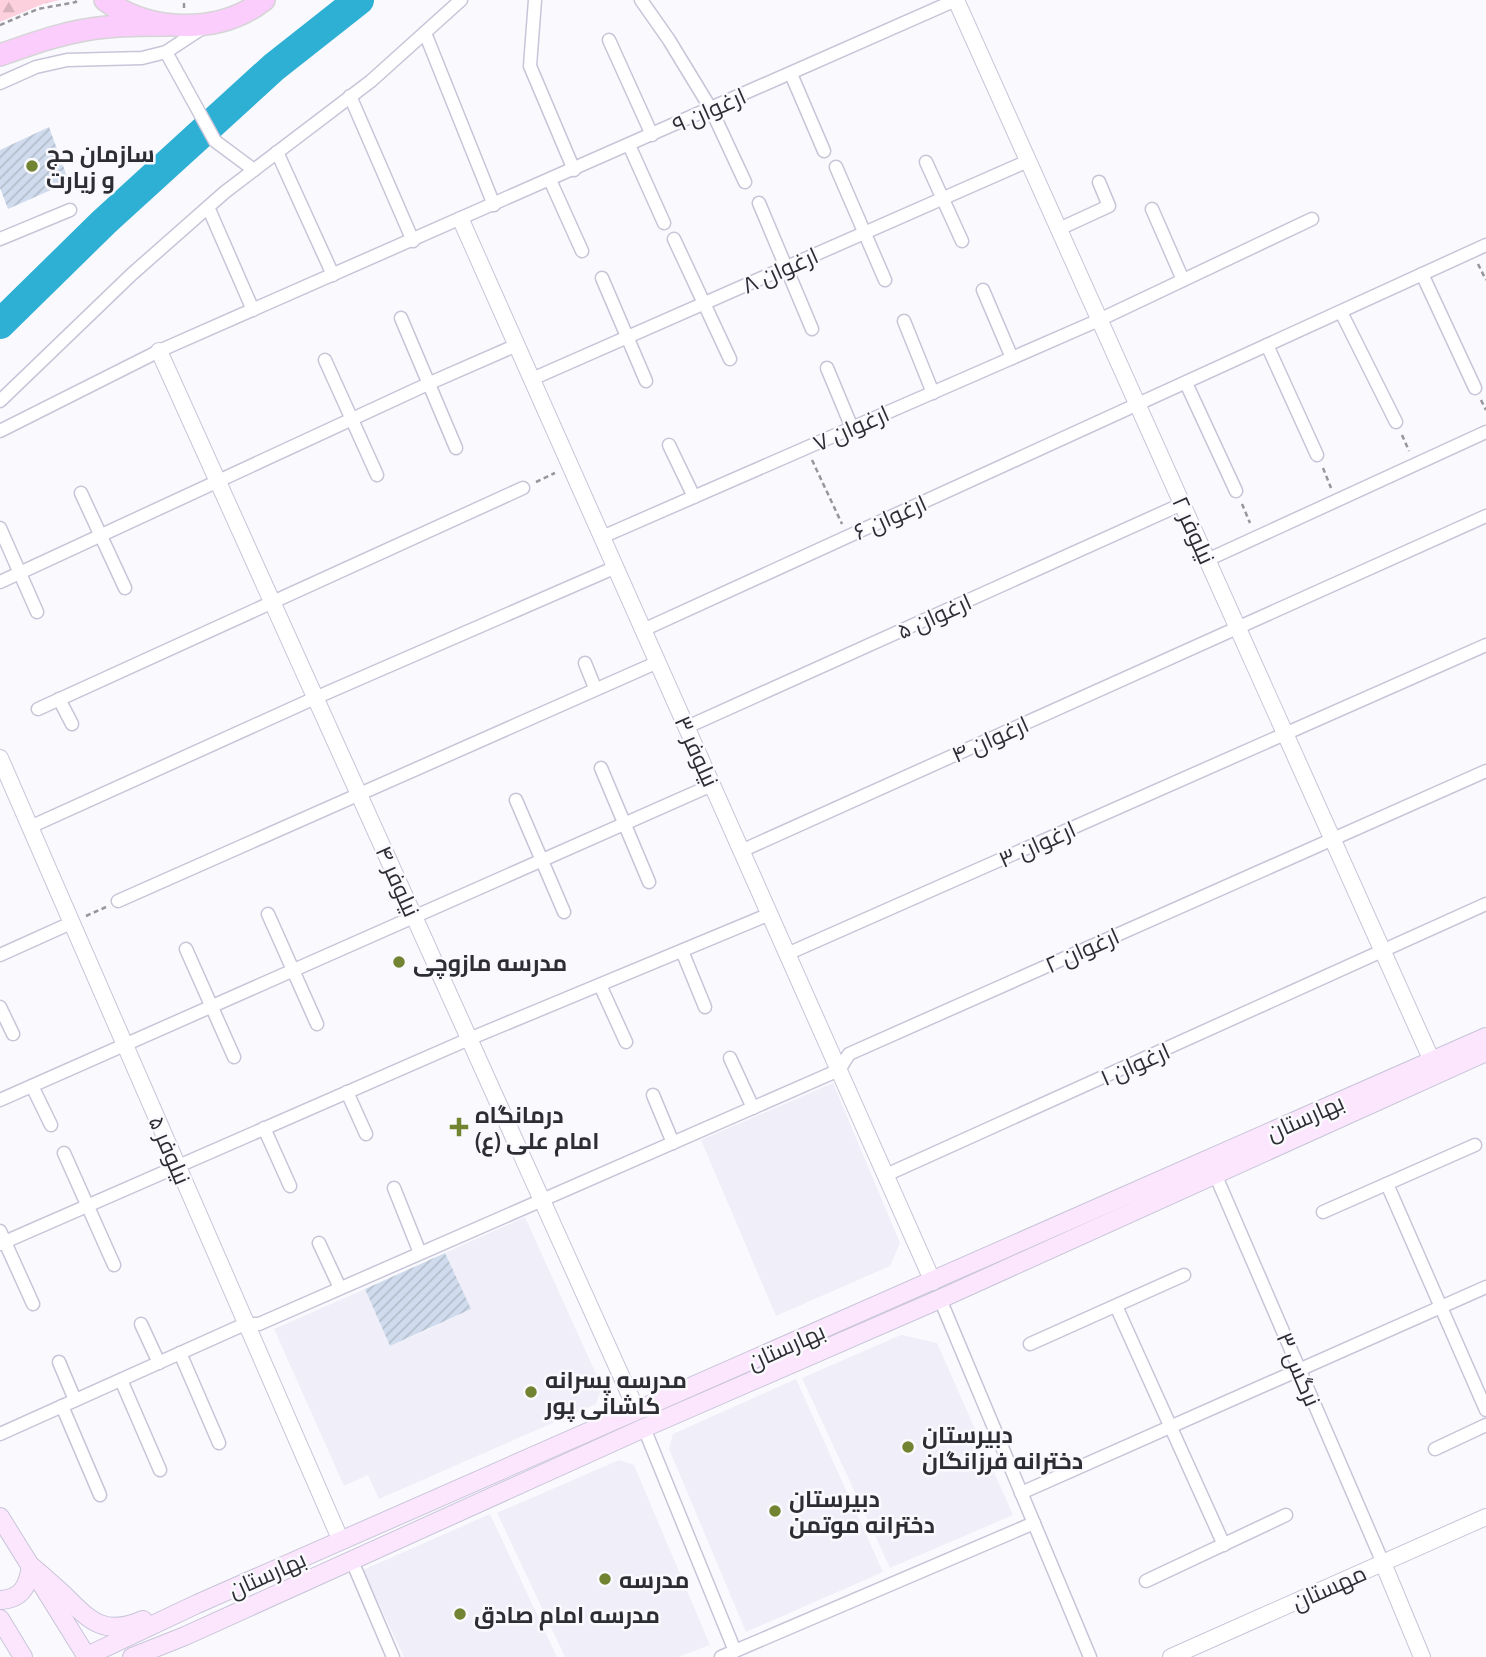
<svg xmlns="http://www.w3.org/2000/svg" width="1486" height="1657" font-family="'Archivo Narrow',Cairo,sans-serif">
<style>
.built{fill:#efeef9}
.forest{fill:url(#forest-firs)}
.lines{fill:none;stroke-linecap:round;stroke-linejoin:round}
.river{stroke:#2eafd4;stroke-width:30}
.building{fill:url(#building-hatch)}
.minor-casing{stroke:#c7c5d8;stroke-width:15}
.tertiary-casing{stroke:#c7c5d8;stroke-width:18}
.secondary-casing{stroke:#c7c5d8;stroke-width:20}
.primary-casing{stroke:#d5d5d6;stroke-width:24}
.path{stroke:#96969c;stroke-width:2.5;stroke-dasharray:5 3.5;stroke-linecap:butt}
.minor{stroke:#fff;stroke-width:12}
.tertiary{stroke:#fff;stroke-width:16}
.secondary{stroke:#fce6fe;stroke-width:18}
.primary{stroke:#facdfc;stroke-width:21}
.poi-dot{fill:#728332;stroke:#fafafe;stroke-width:2.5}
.labels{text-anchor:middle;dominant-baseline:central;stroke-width:5;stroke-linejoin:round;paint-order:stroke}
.street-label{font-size:23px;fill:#2d2d34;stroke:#fafafe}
.poi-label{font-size:23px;font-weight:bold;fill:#2d2d34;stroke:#fafafe;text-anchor:start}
</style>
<defs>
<pattern id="forest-firs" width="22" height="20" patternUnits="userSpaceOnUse" patternTransform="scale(1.75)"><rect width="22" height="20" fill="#fcd0dd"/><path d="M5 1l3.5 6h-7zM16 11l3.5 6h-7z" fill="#d8b3be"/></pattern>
<pattern id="building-hatch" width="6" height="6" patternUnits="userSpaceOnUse" patternTransform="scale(1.75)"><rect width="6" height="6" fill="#d0dced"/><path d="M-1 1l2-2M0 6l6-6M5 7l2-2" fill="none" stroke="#b3bdcc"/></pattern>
</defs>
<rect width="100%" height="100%" fill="#fafafe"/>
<!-- built -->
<g class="built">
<polygon points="833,1083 900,1243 890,1266 776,1316 701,1140"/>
<polygon points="525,1217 602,1387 596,1404 379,1499 368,1475 344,1486 274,1329 365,1289 390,1346 425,1331 470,1309 445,1253"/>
<polygon points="901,1335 937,1343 1013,1515 890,1568 802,1378"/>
<polygon points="796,1379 883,1572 746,1632 669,1449 673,1434"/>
<polygon points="619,1460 634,1465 710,1645 678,1657 565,1657 497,1513"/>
<polygon points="490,1514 557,1657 404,1657 363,1570"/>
</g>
<!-- forest -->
<polygon class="forest" points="0,0 60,0 43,4 0,22"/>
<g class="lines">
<!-- river -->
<polyline class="river" points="0,324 104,222 274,67 359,0"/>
</g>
<!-- building -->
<g class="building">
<polygon points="49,127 69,182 8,209 0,188 0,150"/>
<polygon points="445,1253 471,1309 390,1346 365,1289"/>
</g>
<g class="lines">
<defs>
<g id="minor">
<polyline points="535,0 530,66 574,170"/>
<polyline points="641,0 669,40 711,109 745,182"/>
<polyline points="425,33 494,205"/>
<polyline points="609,40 652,135"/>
<polyline points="166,52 215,141 254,170"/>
<polyline points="791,74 824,151"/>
<polyline points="0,83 36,67 67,60 142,58 166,52 204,27"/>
<polyline points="350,96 413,241"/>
<polyline points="629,145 664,223"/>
<polyline points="277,152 333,275"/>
<polyline points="926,162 962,241"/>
<polyline points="836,167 885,280"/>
<polyline points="550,180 582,251"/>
<polyline points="759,203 812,329"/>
<polyline points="208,207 253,310"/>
<polyline points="1152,209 1183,280"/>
<polyline points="1059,229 1109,206 1099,182"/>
<polyline points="0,239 70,210"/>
<polyline points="674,239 730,359"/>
<polyline points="1422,274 1475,388"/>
<polyline points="602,278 646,381"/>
<polyline points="983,290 1012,358"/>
<polyline points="1341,312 1396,422"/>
<polyline points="401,318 456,448"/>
<polyline points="904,321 933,393"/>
<polyline points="1267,345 1317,455"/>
<polyline points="325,360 377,475"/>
<polyline points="827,368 852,428"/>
<polyline points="532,379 1028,161"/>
<polyline points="1186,383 1236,491"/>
<polyline points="0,401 132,274 225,192 371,81 461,0"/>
<polyline points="0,431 159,351 956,0"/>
<polyline points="669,445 694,497"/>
<polyline points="81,493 125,588"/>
<polyline points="0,528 37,612"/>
<polyline points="602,537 1099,320 1312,219"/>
<polyline points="1207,560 1486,432"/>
<polyline points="0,582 430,383 517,345"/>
<polyline points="643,630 1486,245"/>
<polyline points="585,663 595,688"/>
<polyline points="59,699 72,724"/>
<polyline points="38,709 523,488"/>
<polyline points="687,727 1182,504"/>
<polyline points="601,768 649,882"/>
<polyline points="516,800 564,912"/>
<polyline points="30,827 315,698 616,567"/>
<polyline points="741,851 1486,516"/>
<polyline points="118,901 658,662"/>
<polyline points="268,914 317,1024"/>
<polyline points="186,949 234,1057"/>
<polyline points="682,951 705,1007"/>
<polyline points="787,954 1486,645"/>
<polyline points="0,955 71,923"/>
<polyline points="600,985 626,1042"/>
<polyline points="0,1007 13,1034"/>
<polyline points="730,1058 753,1108"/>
<polyline points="32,1086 51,1125"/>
<polyline points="347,1092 366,1134"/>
<polyline points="653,1095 673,1143"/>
<polyline points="0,1100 712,785"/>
<polyline points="264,1128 290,1186"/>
<polyline points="64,1153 114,1265"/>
<polyline points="1215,1174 1383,1563"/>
<polyline points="886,1175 1486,904"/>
<polyline points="1387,1184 1486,1410"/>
<polyline points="394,1188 420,1253"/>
<polyline points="1323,1212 1475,1145"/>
<polyline points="0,1231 33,1304"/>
<polyline points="319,1243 340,1288"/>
<polyline points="0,1244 469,1039 770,914"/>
<polyline points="940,1299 1090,1657"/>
<polyline points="1116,1306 1224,1545"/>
<polyline points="141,1324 159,1363"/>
<polyline points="1030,1344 1184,1275"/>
<polyline points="180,1353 219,1443"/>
<polyline points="59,1362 75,1400"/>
<polyline points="121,1380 160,1470"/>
<polyline points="62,1406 100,1495"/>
<polyline points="644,1428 735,1651"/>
<polyline points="0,1434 245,1324 259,1324 839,1070 849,1054 1486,771"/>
<polyline points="1435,1449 1486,1425"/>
<polyline points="1021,1493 1486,1287"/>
<polyline points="352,1561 393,1657"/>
<polyline points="1146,1581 1286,1515"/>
<polyline points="721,1657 1034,1523"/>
</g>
<g id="tertiary">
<polyline points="956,0 1432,1061"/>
<polyline points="461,220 933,1282"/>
<polyline points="159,351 637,1411"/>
<polyline points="0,758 341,1541"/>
<polyline points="1383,1563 1422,1657"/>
<polyline points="1171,1657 1486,1517"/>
</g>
<g id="secondary">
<polyline points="0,1517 87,1657"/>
<path d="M 31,1566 C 42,1575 53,1585 64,1595 C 90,1621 105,1637 143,1620"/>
<path d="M 0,1600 C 22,1599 28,1586 31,1566"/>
<polyline points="0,1619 23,1657"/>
<polyline points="85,1657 197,1604 1486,1037"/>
<polyline points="132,1657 185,1636 644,1428 940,1299 1486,1052"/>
</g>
<g id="primary">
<path d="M 105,0 C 150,33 219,35 264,0"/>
<path d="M 0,55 C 34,43 70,30 107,27 C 127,25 147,25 167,25"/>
</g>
</defs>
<!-- minor casing -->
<use href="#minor" class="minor-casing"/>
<!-- tertiary casing -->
<use href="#tertiary" class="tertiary-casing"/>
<!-- secondary casing -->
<use href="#secondary" class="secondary-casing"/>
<!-- primary casing -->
<use href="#primary" class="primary-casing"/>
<!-- path -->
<g class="path">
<polyline points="184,8 184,0"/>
<polyline points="0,25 38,9 76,2 74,0"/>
<polyline points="1478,264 1486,280"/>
<polyline points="1481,400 1486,410"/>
<polyline points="1402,435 1409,451"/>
<polyline points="812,460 842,524"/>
<polyline points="1323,468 1331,488"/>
<polyline points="536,482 555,473"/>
<polyline points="1242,504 1250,523"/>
<polyline points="86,916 106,907"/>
</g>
<!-- minor -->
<use href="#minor" class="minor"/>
<!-- tertiary -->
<use href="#tertiary" class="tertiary"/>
<!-- secondary -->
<use href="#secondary" class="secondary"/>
<!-- primary -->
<use href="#primary" class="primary"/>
</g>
<!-- markers -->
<g class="poi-dot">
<circle cx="32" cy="166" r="7"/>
<circle cx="399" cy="962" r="7"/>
<path d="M455.5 1116.5h7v7h7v7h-7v7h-7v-7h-7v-7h7z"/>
<circle cx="531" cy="1392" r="7"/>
<circle cx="908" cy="1447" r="7"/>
<circle cx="775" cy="1511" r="7"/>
<circle cx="605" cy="1579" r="7"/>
<circle cx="460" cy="1614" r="7"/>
</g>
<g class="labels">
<!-- street labels -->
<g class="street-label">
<text transform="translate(709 110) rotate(-24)">ارغوان ۹</text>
<text transform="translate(780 270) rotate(-24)">ارغوان ۸</text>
<text transform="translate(851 428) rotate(-24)">ارغوان ۷</text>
<text transform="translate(890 517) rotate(-24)">ارغوان ۶</text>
<text transform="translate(1194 530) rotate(66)">نیلوفر ۲</text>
<text transform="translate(934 616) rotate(-24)">ارغوان ۵</text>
<text transform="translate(990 739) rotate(-24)">ارغوان ۴</text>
<text transform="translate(697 751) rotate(66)">نیلوفر ۳</text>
<text transform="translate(1037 844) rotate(-24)">ارغوان ۳</text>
<text transform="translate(398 881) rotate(66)">نیلوفر ۴</text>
<text transform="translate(1082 950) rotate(-24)">ارغوان ۲</text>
<text transform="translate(1135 1064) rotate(-24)">ارغوان ۱</text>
<text transform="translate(1305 1117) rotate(-24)">بهارستان</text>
<text transform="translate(170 1150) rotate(67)">نیلوفر ۵</text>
<text transform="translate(786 1346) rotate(-24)">بهارستان</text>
<text transform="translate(1299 1369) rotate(67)">نرگس ۳</text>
<text transform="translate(267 1574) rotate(-24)">بهارستان</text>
<text transform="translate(1329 1587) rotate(-24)">مهستان</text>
</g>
<!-- poi labels -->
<g class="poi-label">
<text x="46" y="153">سازمان حج<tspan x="46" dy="26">و زیارت</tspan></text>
<text x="413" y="962">مدرسه مازوچی</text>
<text x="475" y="1114">درمانگاه<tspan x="475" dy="26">امام علی (ع)</tspan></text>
<text x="545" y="1379">مدرسه پسرانه<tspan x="545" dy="26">کاشانی پور</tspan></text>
<text x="922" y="1434">دبیرستان<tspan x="922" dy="26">دخترانه فرزانگان</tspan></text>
<text x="789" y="1498">دبیرستان<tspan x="789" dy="26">دخترانه موتمن</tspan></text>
<text x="619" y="1579">مدرسه</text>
<text x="474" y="1614">مدرسه امام صادق</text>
</g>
</g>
</svg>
